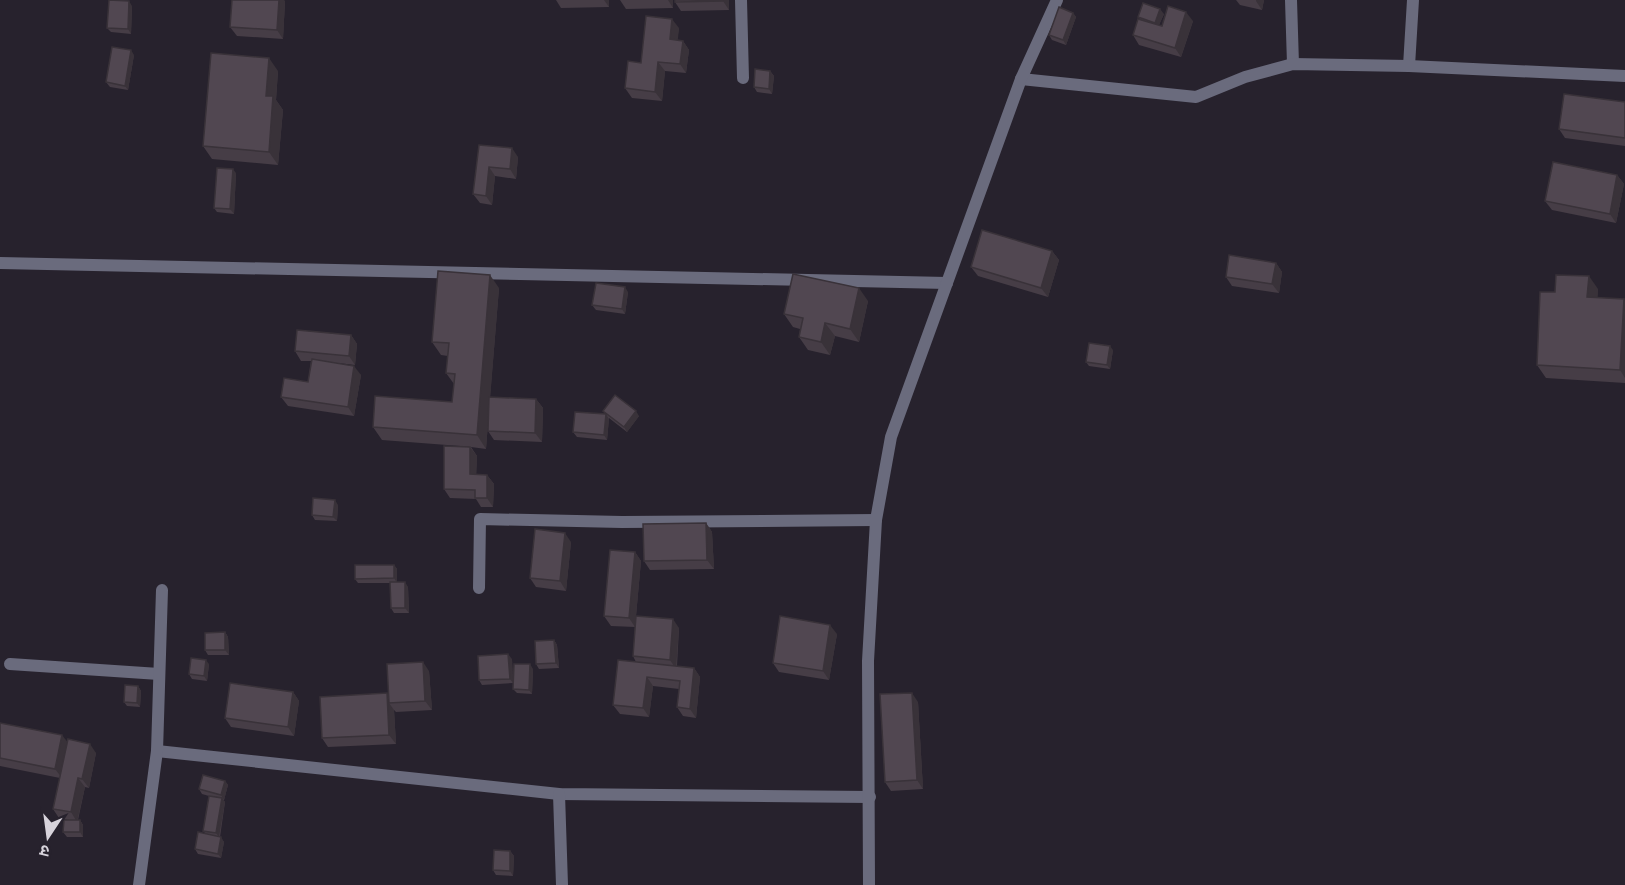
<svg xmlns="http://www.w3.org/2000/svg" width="1625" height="885" font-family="'Open Sans','Noto Sans Devanagari',sans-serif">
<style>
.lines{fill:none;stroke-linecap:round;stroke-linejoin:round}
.street{stroke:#6a6b7d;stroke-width:12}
.wall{fill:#463d46}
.shaded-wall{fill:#393239}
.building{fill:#514751;stroke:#393239;stroke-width:1.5}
</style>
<rect width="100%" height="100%" fill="#27222d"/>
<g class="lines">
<!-- street -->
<g class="street">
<polyline points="741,0 743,78"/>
<polyline points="1291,0 1293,64"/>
<polyline points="1409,66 1413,0"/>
<polyline points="1021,79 1196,97 1245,77 1293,64 1409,66 1625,76"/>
<polyline points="0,263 947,283"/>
<polyline points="479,588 480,519 622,522 876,520"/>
<polyline points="10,664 159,674"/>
<polyline points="157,751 559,794 870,797"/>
<polyline points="559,794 562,885"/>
<polyline points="139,885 157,751 162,590"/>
<polyline points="869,885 868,661 876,520 891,437 1021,79 1057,0"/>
</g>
</g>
<!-- wall -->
<g class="wall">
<polygon points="232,0 284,0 285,2 283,39 237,36 230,27"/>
<polygon points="556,0 609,0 609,7 561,8"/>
<polygon points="620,0 673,0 673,8 626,9"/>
<polygon points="675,0 729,0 729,10 681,11 675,2"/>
<polygon points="1236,0 1264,0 1262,10 1240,5"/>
<polygon points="132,6 131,34 111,32 107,28"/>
<polygon points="1073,13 1076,17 1066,45 1052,40 1049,35"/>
<polygon points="1164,14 1159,25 1162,26 1193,21 1181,57 1139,45 1133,35 1140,19 1138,17"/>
<polygon points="679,28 677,40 683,41 689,50 686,73 665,71 662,101 632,98 625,88"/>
<polygon points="134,55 128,90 110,87 106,82"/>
<polygon points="278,71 276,100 283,110 278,165 212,159 203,146"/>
<polygon points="770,71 774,76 772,94 757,92 754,87"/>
<polygon points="1625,102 1625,146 1565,138 1559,129"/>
<polygon points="479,145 518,157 516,179 495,176 492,205 480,203 473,194"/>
<polygon points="236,173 234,214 217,212 214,208"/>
<polygon points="1617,175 1624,184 1616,223 1552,210 1545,201"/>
<polygon points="1052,251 1059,260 1048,297 978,276 971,267"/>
<polygon points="1276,263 1282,272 1279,293 1232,286 1226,277"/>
<polygon points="499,288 490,397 536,399 543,408 542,442 494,440 488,431 488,422 486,449 471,447 477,456 476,475 487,475 494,484 493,507 481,507 476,499 450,498 444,489 460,446 382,440 373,427 452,402 454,384 446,373 448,356 441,355 432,342"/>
<polygon points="1598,289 1597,298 1625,301 1625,383 1546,378 1537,365 1555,292"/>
<polygon points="628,292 625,314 596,310 592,305"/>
<polygon points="868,301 859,342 835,336 830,355 808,350 799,337 800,329 793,327 784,314"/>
<polygon points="351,335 357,344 355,365 338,363 361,375 354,416 288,406 281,397 308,382 311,361 301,361 295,351"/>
<polygon points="1113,350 1110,369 1089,366 1086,362"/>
<polygon points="603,411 639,416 627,432 609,418 607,440 577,437 573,432 605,414"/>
<polygon points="338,505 337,521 315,520 312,515"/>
<polygon points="706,523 712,532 714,569 650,570 644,561"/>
<polygon points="571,542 566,591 536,587 530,578"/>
<polygon points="635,552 641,561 636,616 679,628 677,666 694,668 700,677 696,718 683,716 677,707 679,689 653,686 649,717 620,714 613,705 636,662 633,656 635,627 611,626 604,616"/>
<polygon points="394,565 397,569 397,582 408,587 409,613 394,613 391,608 390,583 358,583 355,579"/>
<polygon points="225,632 228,637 229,655 208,655 205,650"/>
<polygon points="837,634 829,680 779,672 773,663"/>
<polygon points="554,640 557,645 559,668 539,669 536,664"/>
<polygon points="512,659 513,683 482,685 479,680"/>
<polygon points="209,664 207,681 192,679 189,674"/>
<polygon points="533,669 532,694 517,693 513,689"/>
<polygon points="429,671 432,710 396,712 394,710 396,744 328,747 322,738"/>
<polygon points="138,686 141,691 140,707 127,706 124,702"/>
<polygon points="293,692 299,701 294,736 231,727 225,718"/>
<polygon points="918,702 923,789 891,791 885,782"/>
<polygon points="0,723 67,742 96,753 89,788 85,787 78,820 80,820 83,825 83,837 67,837 63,832 69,820 59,818 53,809 60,778 0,766"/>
<polygon points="225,781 228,785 224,800 223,800 225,802 220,837 224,842 221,858 198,854 195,849 206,834 203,831 209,796 202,794 199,789"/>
<polygon points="510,851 514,856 513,876 496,875 493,870"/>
</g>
<!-- shaded-wall -->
<g class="shaded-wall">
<polygon points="279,0 284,0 285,2 283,39 277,30"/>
<polygon points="604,0 609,0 609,7"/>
<polygon points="668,0 673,0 673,8"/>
<polygon points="723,0 729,0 729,10 723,1"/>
<polygon points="1256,0 1264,0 1262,10 1256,1"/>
<polygon points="129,1 132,6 131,34 128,29"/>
<polygon points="1160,9 1164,14 1158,27 1155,23"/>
<polygon points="1186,12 1193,21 1181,57 1175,48"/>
<polygon points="1073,13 1076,17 1066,45 1063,40"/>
<polygon points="672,19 679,28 677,48 670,39"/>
<polygon points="683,41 689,50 686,73 680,64"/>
<polygon points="131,50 134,55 128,90 125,86"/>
<polygon points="269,58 278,71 276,100 283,110 278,165 269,152 266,96"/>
<polygon points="658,62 665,71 662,101 655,92"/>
<polygon points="770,71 774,76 772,94 769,89"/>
<polygon points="512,148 518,157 516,179 510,169"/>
<polygon points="489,167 495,176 492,205 486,196"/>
<polygon points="233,169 236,173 234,214 230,209"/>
<polygon points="1617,175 1624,184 1616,223 1610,214"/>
<polygon points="1052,251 1059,260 1048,297 1041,288"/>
<polygon points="1276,263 1282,272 1279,293 1272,284"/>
<polygon points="490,275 499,288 486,449 477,435"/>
<polygon points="1589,276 1598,289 1597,310 1587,297"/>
<polygon points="625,287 628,292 625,314 622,309"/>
<polygon points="859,288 868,301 859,342 850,329"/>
<polygon points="1624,299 1625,301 1625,378 1620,370"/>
<polygon points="825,323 835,336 830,355 821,342"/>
<polygon points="351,335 357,344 355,365 349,356"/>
<polygon points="1110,346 1113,350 1110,369 1107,365"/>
<polygon points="354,366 361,375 354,416 348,407"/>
<polygon points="536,399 543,408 542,442 535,433"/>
<polygon points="636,411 639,416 627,432 624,427"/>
<polygon points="606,414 609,419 607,440 604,435"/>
<polygon points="470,447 477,456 476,483 470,474"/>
<polygon points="487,475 494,484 493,507 487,498"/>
<polygon points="335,500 338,505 337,521 333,517"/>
<polygon points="706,523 712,532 714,569 707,560"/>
<polygon points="565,533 571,542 566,591 560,581"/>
<polygon points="635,552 641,561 635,627 629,618"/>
<polygon points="394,565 397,569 397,583 394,578"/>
<polygon points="405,582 408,587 409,613 405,608"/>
<polygon points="673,619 679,628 676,669 670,660"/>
<polygon points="830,625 837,634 829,680 823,671"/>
<polygon points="225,632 228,637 229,655 225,650"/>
<polygon points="554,640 557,645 559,668 556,663"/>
<polygon points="508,654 512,659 513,683 510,679"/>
<polygon points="206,660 209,664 207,681 204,676"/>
<polygon points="423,662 429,671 432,710 425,701"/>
<polygon points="530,664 533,669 532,694 529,690"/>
<polygon points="694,668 700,677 696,718 690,709"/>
<polygon points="647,677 653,686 649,717 643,708"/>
<polygon points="138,686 141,691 140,707 137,703"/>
<polygon points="293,692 299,701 294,736 288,727"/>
<polygon points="387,693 394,702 389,703 394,710 396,744 389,735"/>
<polygon points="912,693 918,702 923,789 917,780"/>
<polygon points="62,735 69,744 62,778 55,769"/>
<polygon points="90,744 96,753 89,788 82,779"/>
<polygon points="78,778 85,787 77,822 71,812"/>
<polygon points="225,781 228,785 224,800 221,795"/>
<polygon points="222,798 225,802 219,837 216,833"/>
<polygon points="80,820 83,825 83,837 80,832"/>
<polygon points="221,837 224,842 221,858 218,854"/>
<polygon points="510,851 514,856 513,876 510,871"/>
</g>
<!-- building -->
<g class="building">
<polygon points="109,0 129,1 128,29 107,28"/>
<polygon points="232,0 279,0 277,30 230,27"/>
<polygon points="675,0 723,0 723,1 675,2"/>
<polygon points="1143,3 1160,9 1155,23 1138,17"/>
<polygon points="1168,6 1186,12 1175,48 1133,35 1138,19 1162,26"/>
<polygon points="1059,7 1073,13 1063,40 1049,35"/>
<polygon points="646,16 672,19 670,39 683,41 680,64 658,62 655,92 625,88 628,61 641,63"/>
<polygon points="112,47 131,50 125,86 106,82"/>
<polygon points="211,53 269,58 266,96 273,96 269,152 203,146"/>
<polygon points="755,69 770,71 769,89 754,87"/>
<polygon points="1564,94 1625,102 1625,138 1559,129"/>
<polygon points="479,145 512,148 510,169 489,167 486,196 473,194"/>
<polygon points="1553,162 1617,175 1610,214 1545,201"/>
<polygon points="217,168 233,169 230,209 214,208"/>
<polygon points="982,230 1052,251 1041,288 971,267"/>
<polygon points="1229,255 1276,263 1272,284 1226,277"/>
<polygon points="438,271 490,275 477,435 373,427 375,396 452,402 455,374 446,373 449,343 432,342"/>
<polygon points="793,274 859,288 850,329 825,323 821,342 799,337 803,318 784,314"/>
<polygon points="1556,275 1589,276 1587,297 1624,299 1620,370 1537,365 1540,292 1555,292"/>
<polygon points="596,283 625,287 622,309 592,305"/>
<polygon points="297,330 351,335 349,356 295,351"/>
<polygon points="1089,343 1110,346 1107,365 1086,362"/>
<polygon points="312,359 354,366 348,407 281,397 284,378 308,382"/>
<polygon points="615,395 636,411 624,427 603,411"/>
<polygon points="489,397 536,399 535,433 488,431"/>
<polygon points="575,412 606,414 604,435 573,432"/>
<polygon points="444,446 470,447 470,474 487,475 487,498 475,498 475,490 444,489"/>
<polygon points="313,498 335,500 333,517 312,515"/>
<polygon points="706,523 707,560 644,561 643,524"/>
<polygon points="535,529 565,533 560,581 530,578"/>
<polygon points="610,550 635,552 629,618 604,616"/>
<polygon points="355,565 394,565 394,578 355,579"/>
<polygon points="390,582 405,582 405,608 391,608"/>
<polygon points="636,616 673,619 670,660 633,656"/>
<polygon points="780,616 830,625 823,671 773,663"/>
<polygon points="225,632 225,650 205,650 205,633"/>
<polygon points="554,640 556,663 536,664 535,641"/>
<polygon points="508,654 510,679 479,680 478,656"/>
<polygon points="191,658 206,660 204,676 189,674"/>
<polygon points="618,660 694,668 690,709 677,707 680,681 647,677 643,708 613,705"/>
<polygon points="423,662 425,701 389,703 387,664"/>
<polygon points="514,664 530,664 529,690 513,689"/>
<polygon points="230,683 293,692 288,727 225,718"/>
<polygon points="125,685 138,686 137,703 124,702"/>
<polygon points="387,693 389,735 322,738 320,697"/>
<polygon points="912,693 917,780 885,782 880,694"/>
<polygon points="0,723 62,735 55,769 0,758"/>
<polygon points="68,739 90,744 82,779 78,778 71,812 53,809"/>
<polygon points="203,775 225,781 221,795 199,789"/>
<polygon points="209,796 222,798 216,833 203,831"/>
<polygon points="64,820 80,820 80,832 63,832"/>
<polygon points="198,832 221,837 218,854 195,849"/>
<polygon points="494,850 510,851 510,871 493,870"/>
</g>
<!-- north arrow -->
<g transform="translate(48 837) rotate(193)" stroke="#27222d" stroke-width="4.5" paint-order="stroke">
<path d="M0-4.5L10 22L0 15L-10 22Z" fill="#d7d3db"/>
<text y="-9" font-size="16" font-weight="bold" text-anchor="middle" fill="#d7d3db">उ</text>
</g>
</svg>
